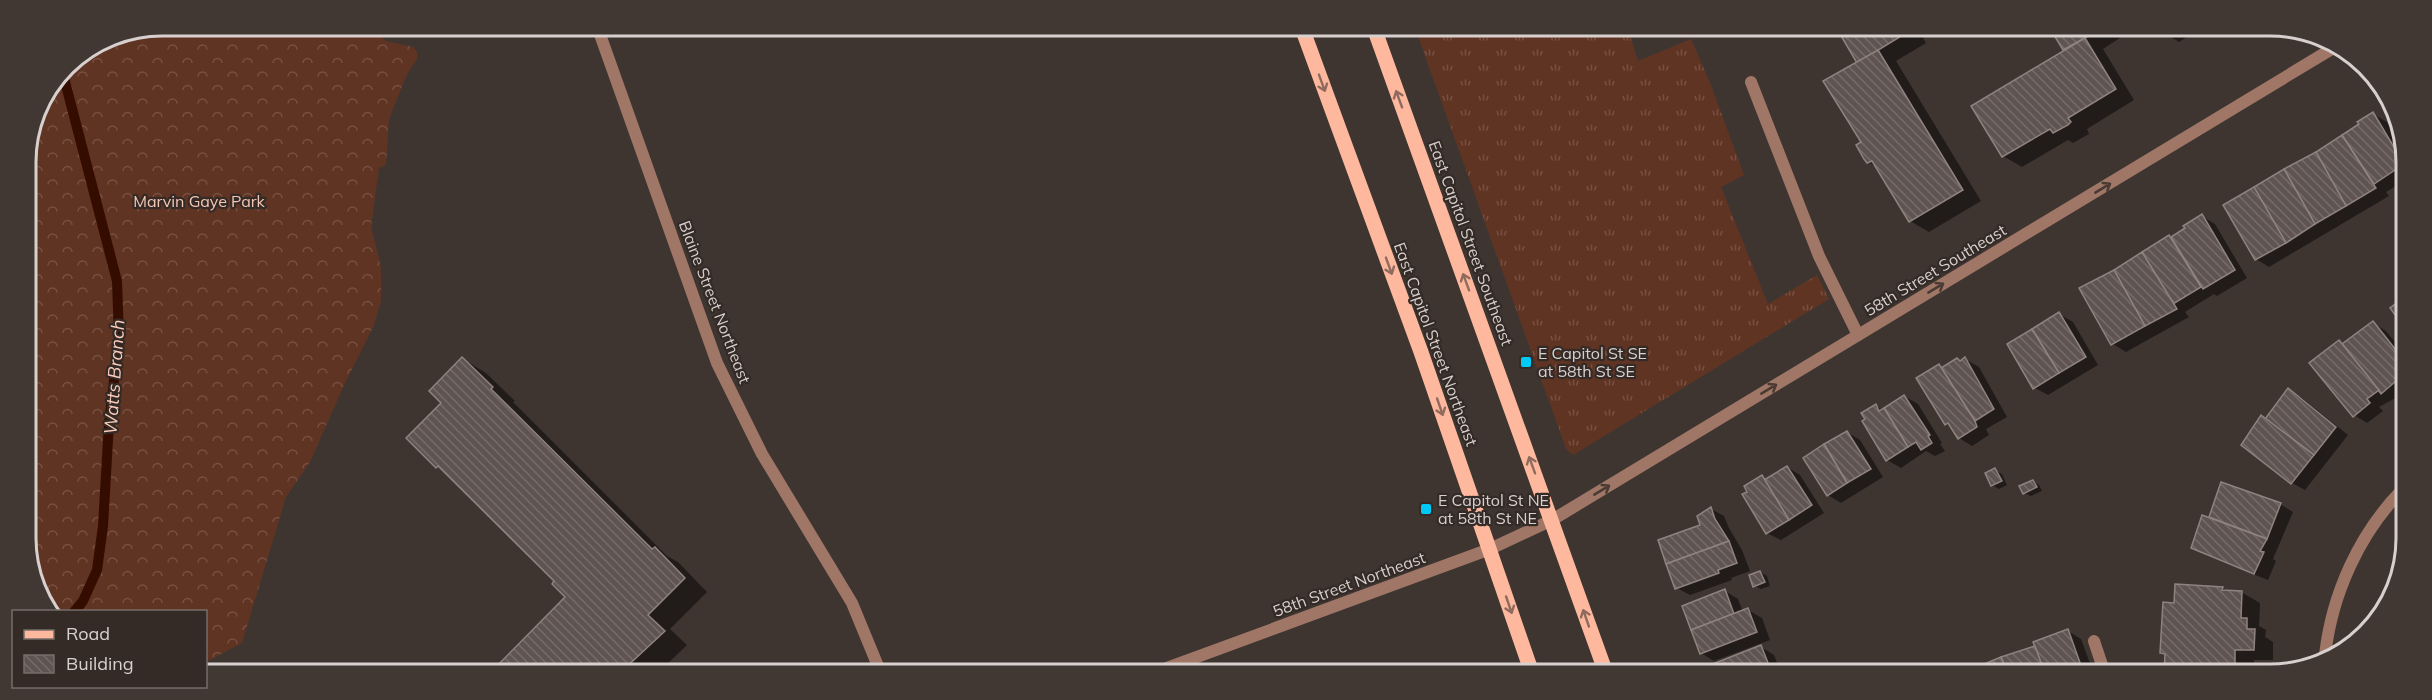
<svg xmlns="http://www.w3.org/2000/svg" width="2432" height="700" font-family="Mulish,sans-serif">
<style>
.grass{fill:url(#grass-tufts)}
.forest{fill:url(#forest-crowns)}
.shadow{fill:#0007}
.lines{fill:none;stroke-linecap:round;stroke-linejoin:round}
.stream{stroke:#350d00;stroke-width:10}
.building{fill:url(#building-back-hatch);stroke:#8f837f;stroke-width:1.5}
.lane{stroke:#a07666;stroke-width:12}
.street{stroke:#a07666;stroke-width:12}
.primary{stroke:#feb89e;stroke-width:15}
.oneway{stroke:#8f6a5d}
.oneway2{stroke:#4a3a34}
.poi-dot{fill:#00cbf8;stroke:#342b27;stroke-width:2}
.labels{text-anchor:middle;dominant-baseline:central;stroke-width:4.5;stroke-linejoin:round;paint-order:stroke}
.park-label{font-size:16px;fill:#f6c6b4;stroke:#342b27}
.street-label{font-size:16px;fill:#d7d0ce;stroke:#342b27}
.poi-label{font-size:16px;fill:#d7d0ce;stroke:#342b27;text-anchor:start}
.water-label{font-size:18px;font-style:italic;fill:#fdcdbb;stroke:#342b27}
.rim{fill:none;stroke:#d7d0ce;stroke-width:3}
</style>
<defs>
<pattern id="grass-tufts" width="24" height="20" patternUnits="userSpaceOnUse" patternTransform="scale(1.5)"><rect width="24" height="20" fill="#603423"/><path d="M3 7l-1-3M5 7V3M7 7l1-3M15 17l-1-3M17 17v-4M19 17l1-3" fill="none" stroke="#765042"/></pattern>
<pattern id="forest-crowns" width="20" height="18" patternUnits="userSpaceOnUse" patternTransform="scale(1.5)"><rect width="20" height="18" fill="#603423"/><path d="M2 6a3 3 0 1 1 6 0M12 15a3 3 0 1 1 6 0" fill="none" stroke="#765042"/></pattern>
<pattern id="building-back-hatch" width="6" height="6" patternUnits="userSpaceOnUse" patternTransform="scale(1.5)"><rect width="6" height="6" fill="#5f5451"/><path d="M-1 5l2 2M0 0l6 6M5-1l2 2" fill="none" stroke="#756c69"/></pattern>
</defs>
<rect width="100%" height="100%" fill="#3e3531"/>
<!-- grass -->
<polygon class="grass" points="1415,28 1628,29 1638,61 1691,39 1711,85 1744,175 1721,187 1768,304 1817,275 1829,299 1573,455 1566,449 1563,440"/>
<!-- forest -->
<polygon class="forest" points="162,26 375,26 376,32 386,41 413,47 417,52 417,59 407,74 389,119 386,165 379,168 371,227 381,267 381,301 374,325 345,383 310,462 286,497 242,643 206,662 206,612 53,611 28,565 26,153 36,109 66,65 110,36"/>
<!-- shadow -->
<g class="shadow">
<polygon points="1838,29 1918,29 1926,43 1896,61 1981,201 1929,232 1910,221 1878,168 1868,162 1863,143 1858,62"/>
<polygon points="2053,30 2132,30 2103,49 2134,100 2087,129 2089,134 2073,143 2068,140 2022,167 2003,156 1973,107 2065,50"/>
<polygon points="2163,30 2198,30 2179,42 2166,34"/>
<polygon points="2373,114 2387,122 2404,151 2404,181 2386,192 2389,196 2269,267 2256,259 2225,206 2361,125"/>
<polygon points="2202,216 2215,224 2247,278 2217,296 2214,294 2185,312 2189,317 2126,352 2113,344 2115,271 2169,237 2172,238"/>
<polygon points="2059,314 2073,322 2098,365 2048,395 2035,388"/>
<polygon points="2373,323 2386,331 2403,352 2403,394 2379,407 2383,411 2367,423 2354,415 2339,341 2344,344"/>
<polygon points="463,359 486,373 515,401 513,402 667,556 678,562 707,592 670,629 687,645 660,671 494,671 567,597 556,581 447,473 437,467 443,403"/>
<polygon points="1965,359 1979,367 2007,417 1986,429 1989,435 1972,446 1959,438 1952,427 1946,424 1939,365 1943,368 1957,360 1961,362"/>
<polygon points="2289,390 2302,398 2348,435 2305,490 2292,483 2266,420"/>
<polygon points="1904,396 1918,404 1942,443 1940,444 1945,451 1935,456 1926,451 1901,468 1887,460 1876,406 1883,410"/>
<polygon points="1847,432 1860,440 1883,477 1841,503 1828,495"/>
<polygon points="1787,467 1800,475 1824,513 1781,540 1767,533 1762,477 1766,480"/>
<polygon points="1995,470 2002,474 2007,485 1999,489 1992,485"/>
<polygon points="2033,481 2039,485 2042,491 2031,496 2024,493"/>
<polygon points="2222,484 2280,504 2293,512 2273,559 2276,561 2268,580 2206,555 2193,548 2210,519"/>
<polygon points="1711,509 1724,516 1729,528 1742,550 1750,571 1731,578 1732,580 1690,595 1677,588"/>
<polygon points="1760,572 1767,576 1770,586 1761,589 1755,586"/>
<polygon points="2222,588 2229,592 2241,592 2260,603 2259,626 2266,630 2265,637 2273,642 2273,660 2254,660 2254,674 2166,674 2167,655 2162,652 2176,604"/>
<polygon points="1725,591 1738,599 1743,612 1748,610 1762,618 1770,640 1714,661 1701,653"/>
<polygon points="2068,631 2081,639 2094,674 1962,674 2037,647"/>
<polygon points="1761,647 1774,655 1781,673 1694,673"/>
<polygon points="319,665 328,670 313,670"/>
</g>
<g class="lines">
<!-- stream -->
<polyline class="stream" points="62,70 117,281 119,338 109,423 103,526 97,570 83,601 74,612"/>
</g>
<!-- building -->
<g class="building">
<polygon points="1837,29 1907,29 1908,32 1857,63"/>
<polygon points="2051,30 2099,30 2063,50"/>
<polygon points="2085,38 2116,89 2068,118 2071,122 2068,125 2053,133 2050,129 2002,157 1971,106"/>
<polygon points="1878,50 1963,190 1909,222 1872,161 1867,163 1864,159 1856,145 1861,142 1823,81"/>
<polygon points="2373,112 2404,164 2374,184 2342,135 2359,124 2357,122"/>
<polygon points="2342,135 2376,188 2346,206 2316,152"/>
<polygon points="2316,152 2346,206 2315,224 2284,169"/>
<polygon points="2284,169 2315,224 2286,243 2254,187"/>
<polygon points="2254,187 2286,243 2255,260 2223,205"/>
<polygon points="2202,214 2235,270 2203,289 2171,237 2185,228 2183,226"/>
<polygon points="2169,235 2201,287 2173,304 2142,252"/>
<polygon points="2142,252 2177,309 2145,326 2114,270"/>
<polygon points="2114,270 2145,326 2111,345 2079,288"/>
<polygon points="2403,298 2403,326 2390,308"/>
<polygon points="2059,312 2086,357 2059,373 2032,329"/>
<polygon points="2373,321 2403,359 2403,375 2381,394 2342,344"/>
<polygon points="2032,329 2059,373 2033,389 2007,344"/>
<polygon points="2339,340 2379,390 2367,399 2370,403 2353,417 2309,363"/>
<polygon points="462,357 493,387 491,389 652,549 655,547 685,578 648,615 665,631 622,671 492,671 565,597 552,584 554,581 438,466 436,468 406,438 441,403 429,391"/>
<polygon points="1965,357 1994,409 1975,421 1941,368 1957,358 1960,361"/>
<polygon points="1939,364 1975,421 1977,427 1958,439 1948,423 1945,425 1916,378"/>
<polygon points="2288,388 2336,427 2314,455 2265,419"/>
<polygon points="1904,395 1930,435 1928,436 1932,443 1921,450 1916,442 1908,447 1884,408"/>
<polygon points="1876,404 1879,411 1884,408 1908,447 1886,461 1862,421 1865,419 1861,413"/>
<polygon points="2261,415 2314,455 2291,484 2241,445"/>
<polygon points="1847,431 1871,469 1847,483 1824,444"/>
<polygon points="1824,444 1847,483 1827,496 1803,458"/>
<polygon points="1787,466 1812,505 1789,520 1764,480"/>
<polygon points="1995,468 2002,481 1991,486 1985,473"/>
<polygon points="1762,475 1789,520 1766,534 1742,494 1747,492 1744,486"/>
<polygon points="2033,480 2037,487 2023,494 2019,486"/>
<polygon points="2221,482 2281,503 2267,539 2209,517"/>
<polygon points="1711,507 1715,519 1729,541 1666,564 1658,540 1700,525 1697,516"/>
<polygon points="2202,515 2267,539 2260,551 2264,552 2254,574 2191,548"/>
<polygon points="1729,541 1737,563 1718,570 1719,573 1675,589 1666,564"/>
<polygon points="1760,571 1765,582 1753,587 1749,575"/>
<polygon points="2175,584 2223,587 2222,590 2242,591 2241,618 2247,618 2247,629 2255,629 2254,650 2235,650 2235,674 2164,674 2165,654 2160,653 2163,602 2174,603"/>
<polygon points="1725,589 1734,614 1691,630 1682,606"/>
<polygon points="1748,608 1757,632 1700,654 1691,630"/>
<polygon points="2068,629 2084,674 2045,674 2033,642"/>
<polygon points="1761,645 1770,668 1758,673 1690,673"/>
<polygon points="2035,646 2045,674 2008,674 2001,657"/>
<polygon points="2001,657 2008,674 1971,674 1970,670"/>
</g>
<g class="lines">
<!-- lane -->
<g class="lane">
<polyline points="1751,82 1819,256 1858,335"/>
<polyline points="2094,641 2105,674"/>
</g>
<!-- street -->
<g class="street">
<polyline points="597,26 717,363 762,454 852,603 880,671"/>
<path d="M 2325,655 C 2332,594 2359,534 2402,490"/>
<polyline points="1156,672 1490,549 1552,520 2335,47"/>
</g>
<!-- primary -->
<g class="primary">
<polyline points="1302,28 1421,352 1532,673"/>
<polyline points="1374,28 1606,673"/>
</g>
</g>
<!-- one-way arrows -->
<defs><path id="oneway-shaft" d="M-6 0H5M1.5-3L5.5 0L1.5 3" fill="none" stroke-width="1.6" stroke-linecap="round" stroke-linejoin="round" transform="scale(1.5)"/></defs>
<g class="oneway">
<use href="#oneway-shaft" transform="translate(1322 83) rotate(70)"/>
<use href="#oneway-shaft" transform="translate(1399 99) rotate(-110)"/>
<use href="#oneway-shaft" transform="translate(1389 266) rotate(70)"/>
<use href="#oneway-shaft" transform="translate(1466 282) rotate(-110)"/>
<use href="#oneway-shaft" transform="translate(1440 407) rotate(71)"/>
<use href="#oneway-shaft" transform="translate(1532 465) rotate(-110)"/>
<use href="#oneway-shaft" transform="translate(1509 605) rotate(71)"/>
<use href="#oneway-shaft" transform="translate(1586 618) rotate(-109)"/>
</g>
<g class="oneway2">
<use href="#oneway-shaft" transform="translate(2103 188) rotate(-31)"/>
<use href="#oneway-shaft" transform="translate(1936 288) rotate(-31)"/>
<use href="#oneway-shaft" transform="translate(1769 389) rotate(-31)"/>
<use href="#oneway-shaft" transform="translate(1602 490) rotate(-31)"/>
</g>
<!-- markers -->
<g class="poi-dot">
<rect x="1520" y="356" width="12" height="12" rx="3"/>
<rect x="1420" y="503" width="12" height="12" rx="3"/>
</g>
<g class="labels">
<!-- park labels -->
<g class="park-label">
<text x="199" y="201">Marvin Gaye Park</text>
</g>
<!-- street labels -->
<g class="street-label">
<text transform="translate(1471 243) rotate(70)">East Capitol Street Southeast</text>
<text transform="translate(1935 270) rotate(-31)">58th Street Southeast</text>
<text transform="translate(715 302) rotate(69)">Blaine Street Northeast</text>
<text transform="translate(1436 344) rotate(70)">East Capitol Street Northeast</text>
<text transform="translate(1349 584) rotate(-20)">58th Street Northeast</text>
</g>
<!-- poi labels -->
<g class="poi-label">
<text x="1538" y="353">E Capitol St SE<tspan x="1538" dy="18">at 58th St SE</tspan></text>
<text x="1438" y="500">E Capitol St NE<tspan x="1438" dy="18">at 58th St NE</tspan></text>
</g>
<!-- water labels -->
<g class="water-label">
<text transform="translate(114 377) rotate(-86)">Watts Branch</text>
</g>
</g>
<!-- crop -->
<path d="M0 0H2432V700H0ZM162 36H2270A126 126 0 0 1 2396 162V538A126 126 0 0 1 2270 664H162A126 126 0 0 1 36 538V162A126 126 0 0 1 162 36Z" fill="#413834" fill-rule="evenodd"/>
<path class="rim" d="M162 36H2270A126 126 0 0 1 2396 162V538A126 126 0 0 1 2270 664H162A126 126 0 0 1 36 538V162A126 126 0 0 1 162 36Z"/>
<!-- legend -->
<rect x="12" y="610" width="195" height="78" fill="#342b27" stroke="#756d6a" stroke-width="1.5"/>
<rect x="24" y="630" width="30" height="9" fill="#feb89e" stroke="#756d6a" stroke-width="1.5"/>
<text x="66" y="640" font-size="18" fill="#d7d0ce">Road</text>
<rect x="24" y="655" width="30" height="18" fill="url(#building-back-hatch)" stroke="#756d6a" stroke-width="1.5"/>
<text x="66" y="670" font-size="18" fill="#d7d0ce">Building</text>
</svg>
